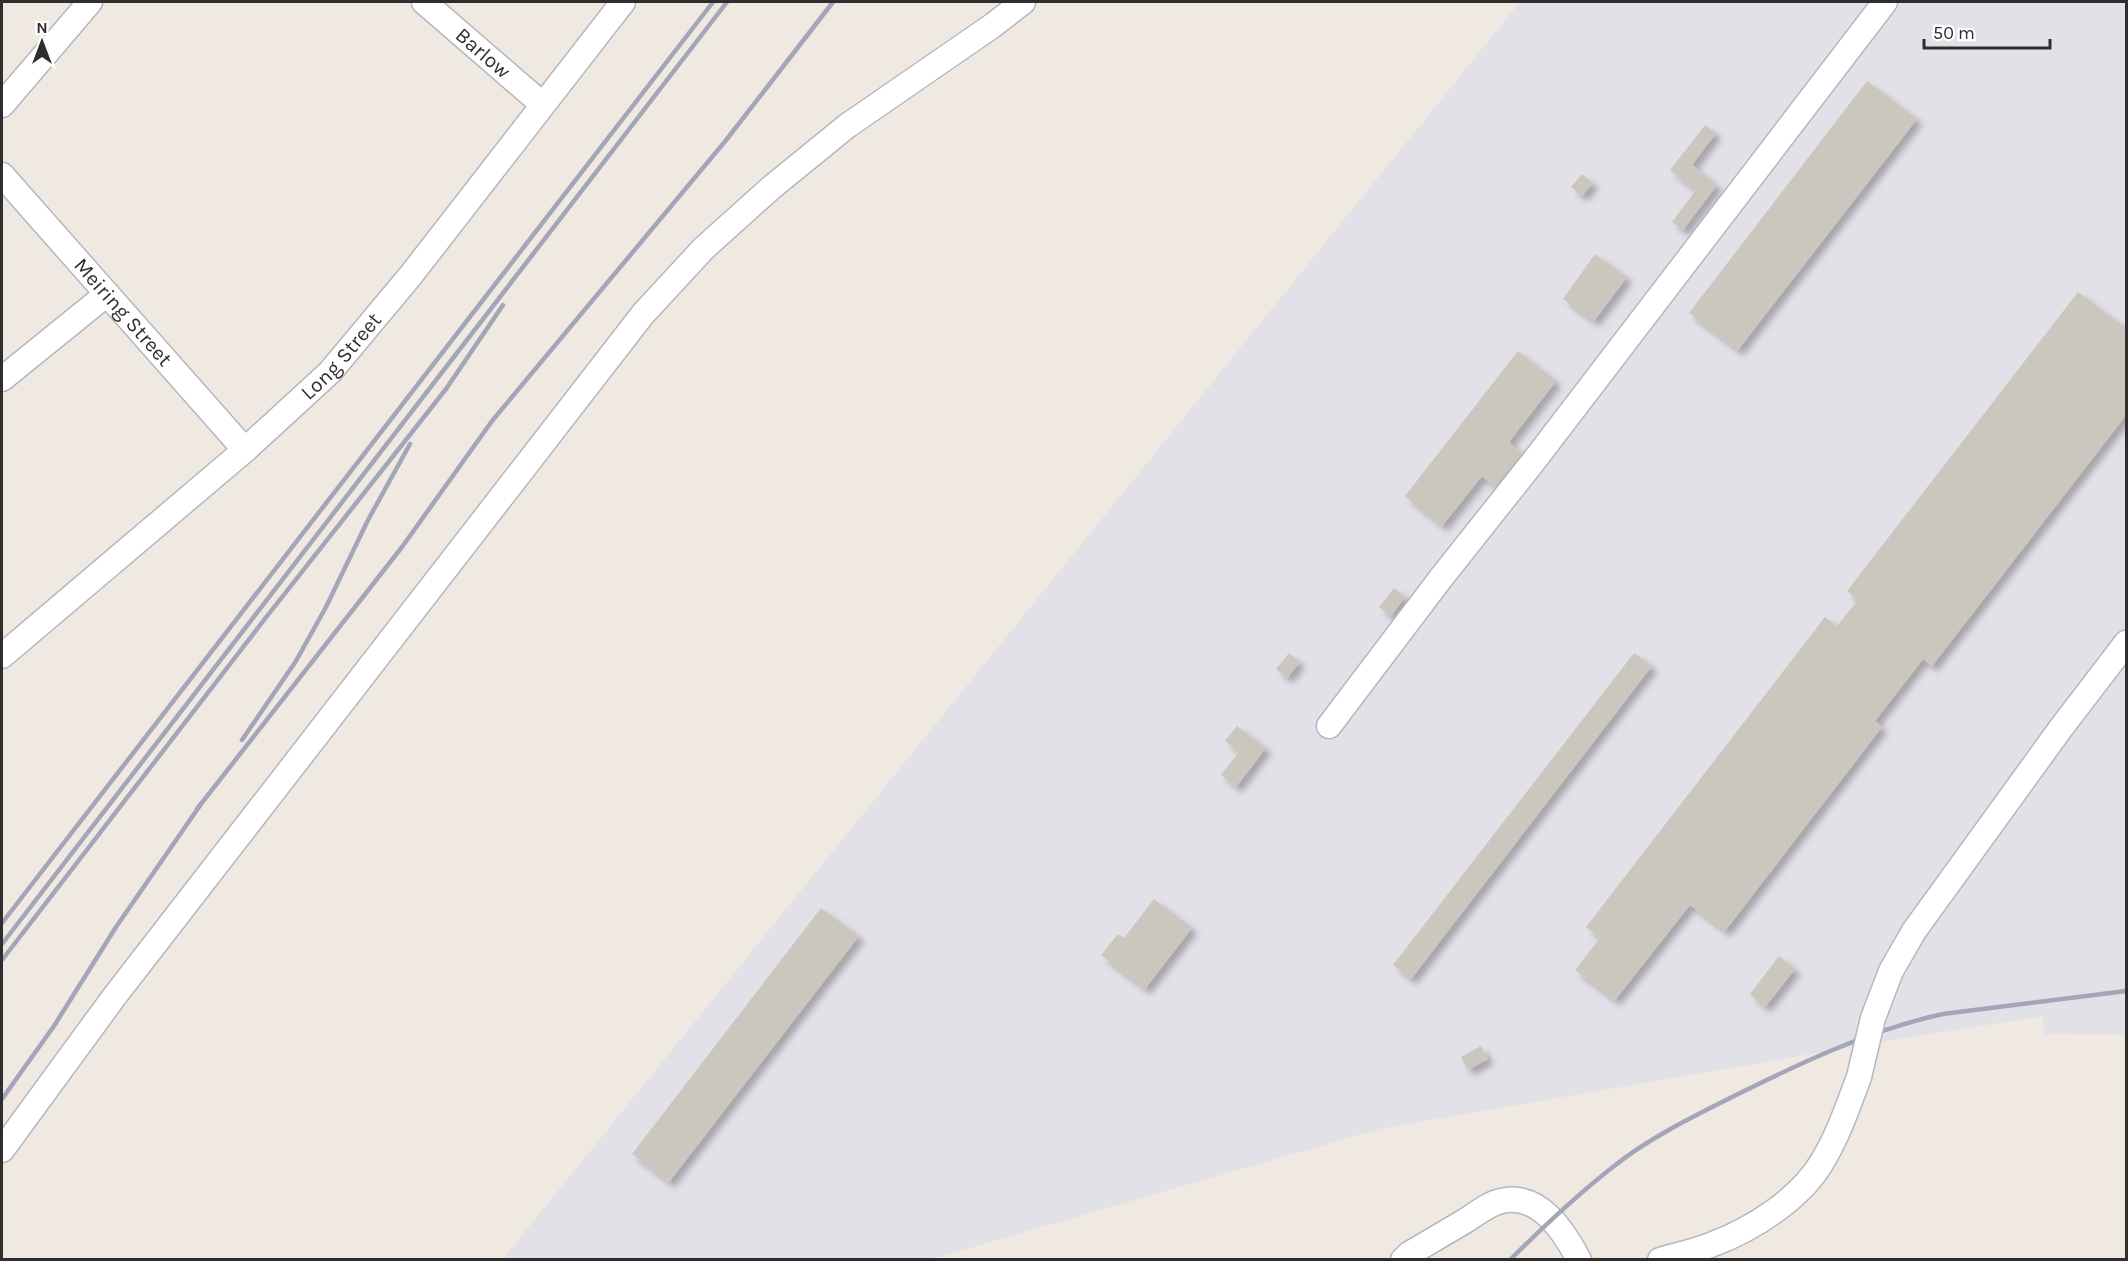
<svg xmlns="http://www.w3.org/2000/svg" width="2128" height="1261" font-family="Karla,sans-serif">
<style>
.industrial{fill:#e3e1e8}
.building{fill:#cbc7bf;filter:url(#shadow)}
.lines{fill:none;stroke-linecap:round;stroke-linejoin:round}
.minor-casing{stroke:#b4b7c1;stroke-width:27}
.minor{stroke:#fff;stroke-width:24}
.rail{stroke:#a3a6b8;stroke-width:4.5}
.minor-bridge-casing{stroke:#b4b7c1;stroke-width:27;stroke-linecap:butt}
.minor-bridge{stroke:#fff;stroke-width:24}
.labels{text-anchor:middle;dominant-baseline:central;stroke-width:4.5;stroke-linejoin:round;paint-order:stroke}
.street-label{font-size:21px;fill:#2e2e2e;stroke:#fff}
</style>
<defs>
<filter id="shadow"><feDropShadow dx="5.5" dy="5.5" stdDeviation="3" flood-color="#0004"/></filter>
</defs>
<rect width="100%" height="100%" fill="#efe9e1"/>
<!-- industrial -->
<polygon class="industrial" points="1520,2 2126,2 2126,1035 2044,1034 2043,1016 1886,1041 1379,1129 932,1259 502,1260"/>
<!-- building -->
<g class="building">
<polygon points="1867,81 1917,119 1738,350 1689,313"/>
<polygon points="1705,125 1716,133 1692,165 1717,185 1683,230 1672,222 1696,190 1670,170"/>
<polygon points="1582,174 1593,183 1582,196 1571,187"/>
<polygon points="1595,254 1627,277 1594,321 1563,299"/>
<polygon points="2078,292 2127,329 2127,414 1932,666 1923,659 1875,721 1882,727 1725,931 1690,905 1615,1000 1575,970 1600,938 1586,927 1825,617 1837,626 1858,600 1847,591"/>
<polygon points="1518,351 1556,381 1509,442 1522,453 1495,487 1482,476 1442,526 1405,496"/>
<polygon points="1394,588 1405,597 1391,616 1379,607"/>
<polygon points="1289,653 1300,662 1287,678 1276,669"/>
<polygon points="1634,653 1652,666 1411,979 1393,965"/>
<polygon points="1237,726 1266,748 1236,787 1221,775 1239,752 1225,741"/>
<polygon points="1154,899 1192,928 1145,989 1101,955 1118,934 1124,938"/>
<polygon points="821,908 859,936 669,1182 632,1154"/>
<polygon points="1779,956 1795,969 1765,1007 1750,994"/>
<polygon points="1481,1046 1488,1059 1468,1070 1461,1057"/>
</g>
<g class="lines">
<defs>
<g id="minor">
<path id="s1" d="M 424,2 L 542,104"/>
<polyline points="2,105 90,2"/>
<path id="s2" d="M 2,175 L 245,450"/>
<polyline points="2,379 107,294"/>
<path id="s3" d="M 2,656 L 245,450 L 330,372 L 411,275 L 623,2"/>
<polyline points="1329,726 1441,578 1533,462 1885,2"/>
<polyline points="1873,1018 1891,971 1914,931 2061,728 2126,643"/>
<polyline points="2,1150 114,997 643,314 703,249 772,187 847,126 992,26 1023,2"/>
<path d="M 1403,1260 L 1409,1254 C 1428,1243 1446,1232 1465,1221 C 1476,1214 1488,1204 1501,1201 C 1539,1192 1564,1231 1579,1260"/>
<path d="M 1660,1260 C 1677,1255 1696,1251 1713,1244 C 1753,1229 1800,1199 1822,1162 C 1838,1136 1848,1106 1859,1077"/>
</g>
</defs>
<!-- minor casing -->
<use href="#minor" class="minor-casing"/>
<!-- minor -->
<use href="#minor" class="minor"/>
<!-- rail -->
<g class="rail">
<polyline points="242,740 296,661 326,607 368,520 410,444"/>
<polyline points="197,809 402,547 492,421 727,139 833,2"/>
<polyline points="2,923 713,2"/>
<polyline points="2,944 727,2"/>
<polyline points="2,960 264,620 446,389 503,305"/>
<polyline points="2,1099 54,1026 116,927 201,804"/>
<path d="M 1510,1260 C 1547,1223 1584,1188 1626,1157 C 1656,1135 1691,1118 1724,1101 C 1792,1067 1868,1030 1943,1014 L 2126,991"/>
</g>
<defs>
<polyline id="minor-bridge" points="1859,1077 1873,1018"/>
</defs>
<!-- minor-bridge casing -->
<use href="#minor-bridge" class="minor-bridge-casing"/>
<!-- minor-bridge -->
<use href="#minor-bridge" class="minor-bridge"/>
</g>
<g class="labels">
<!-- street labels -->
<g class="street-label">
<text stroke="none"><textPath href="#s1" startOffset="78">Barlow</textPath></text>
<text stroke="none"><textPath href="#s2" startOffset="183">Meiring Street</textPath></text>
<text stroke="none"><textPath href="#s3" startOffset="453">Long Street</textPath></text>
</g>
</g>
<!-- border -->
<rect width="2128" height="1261" fill="none" stroke="#2e2e2e" stroke-width="6"/>
<!-- north arrow -->
<g transform="translate(42 42)" stroke="#ffffff" stroke-width="4.5" paint-order="stroke">
<path d="M0-4.5L10 22L0 15L-10 22Z" fill="#2e2e2e"/>
<text y="-9" font-size="16" font-weight="bold" text-anchor="middle" fill="#2e2e2e">N</text>
</g>
<!-- scale -->
<path d="M1924 39v9h126v-9" fill="none" stroke="#2e2e2e" stroke-width="3"/>
<text x="1933" y="39" font-size="18" fill="#2e2e2e" stroke="#ffffff" stroke-width="4.5" paint-order="stroke">50 m</text>
</svg>
